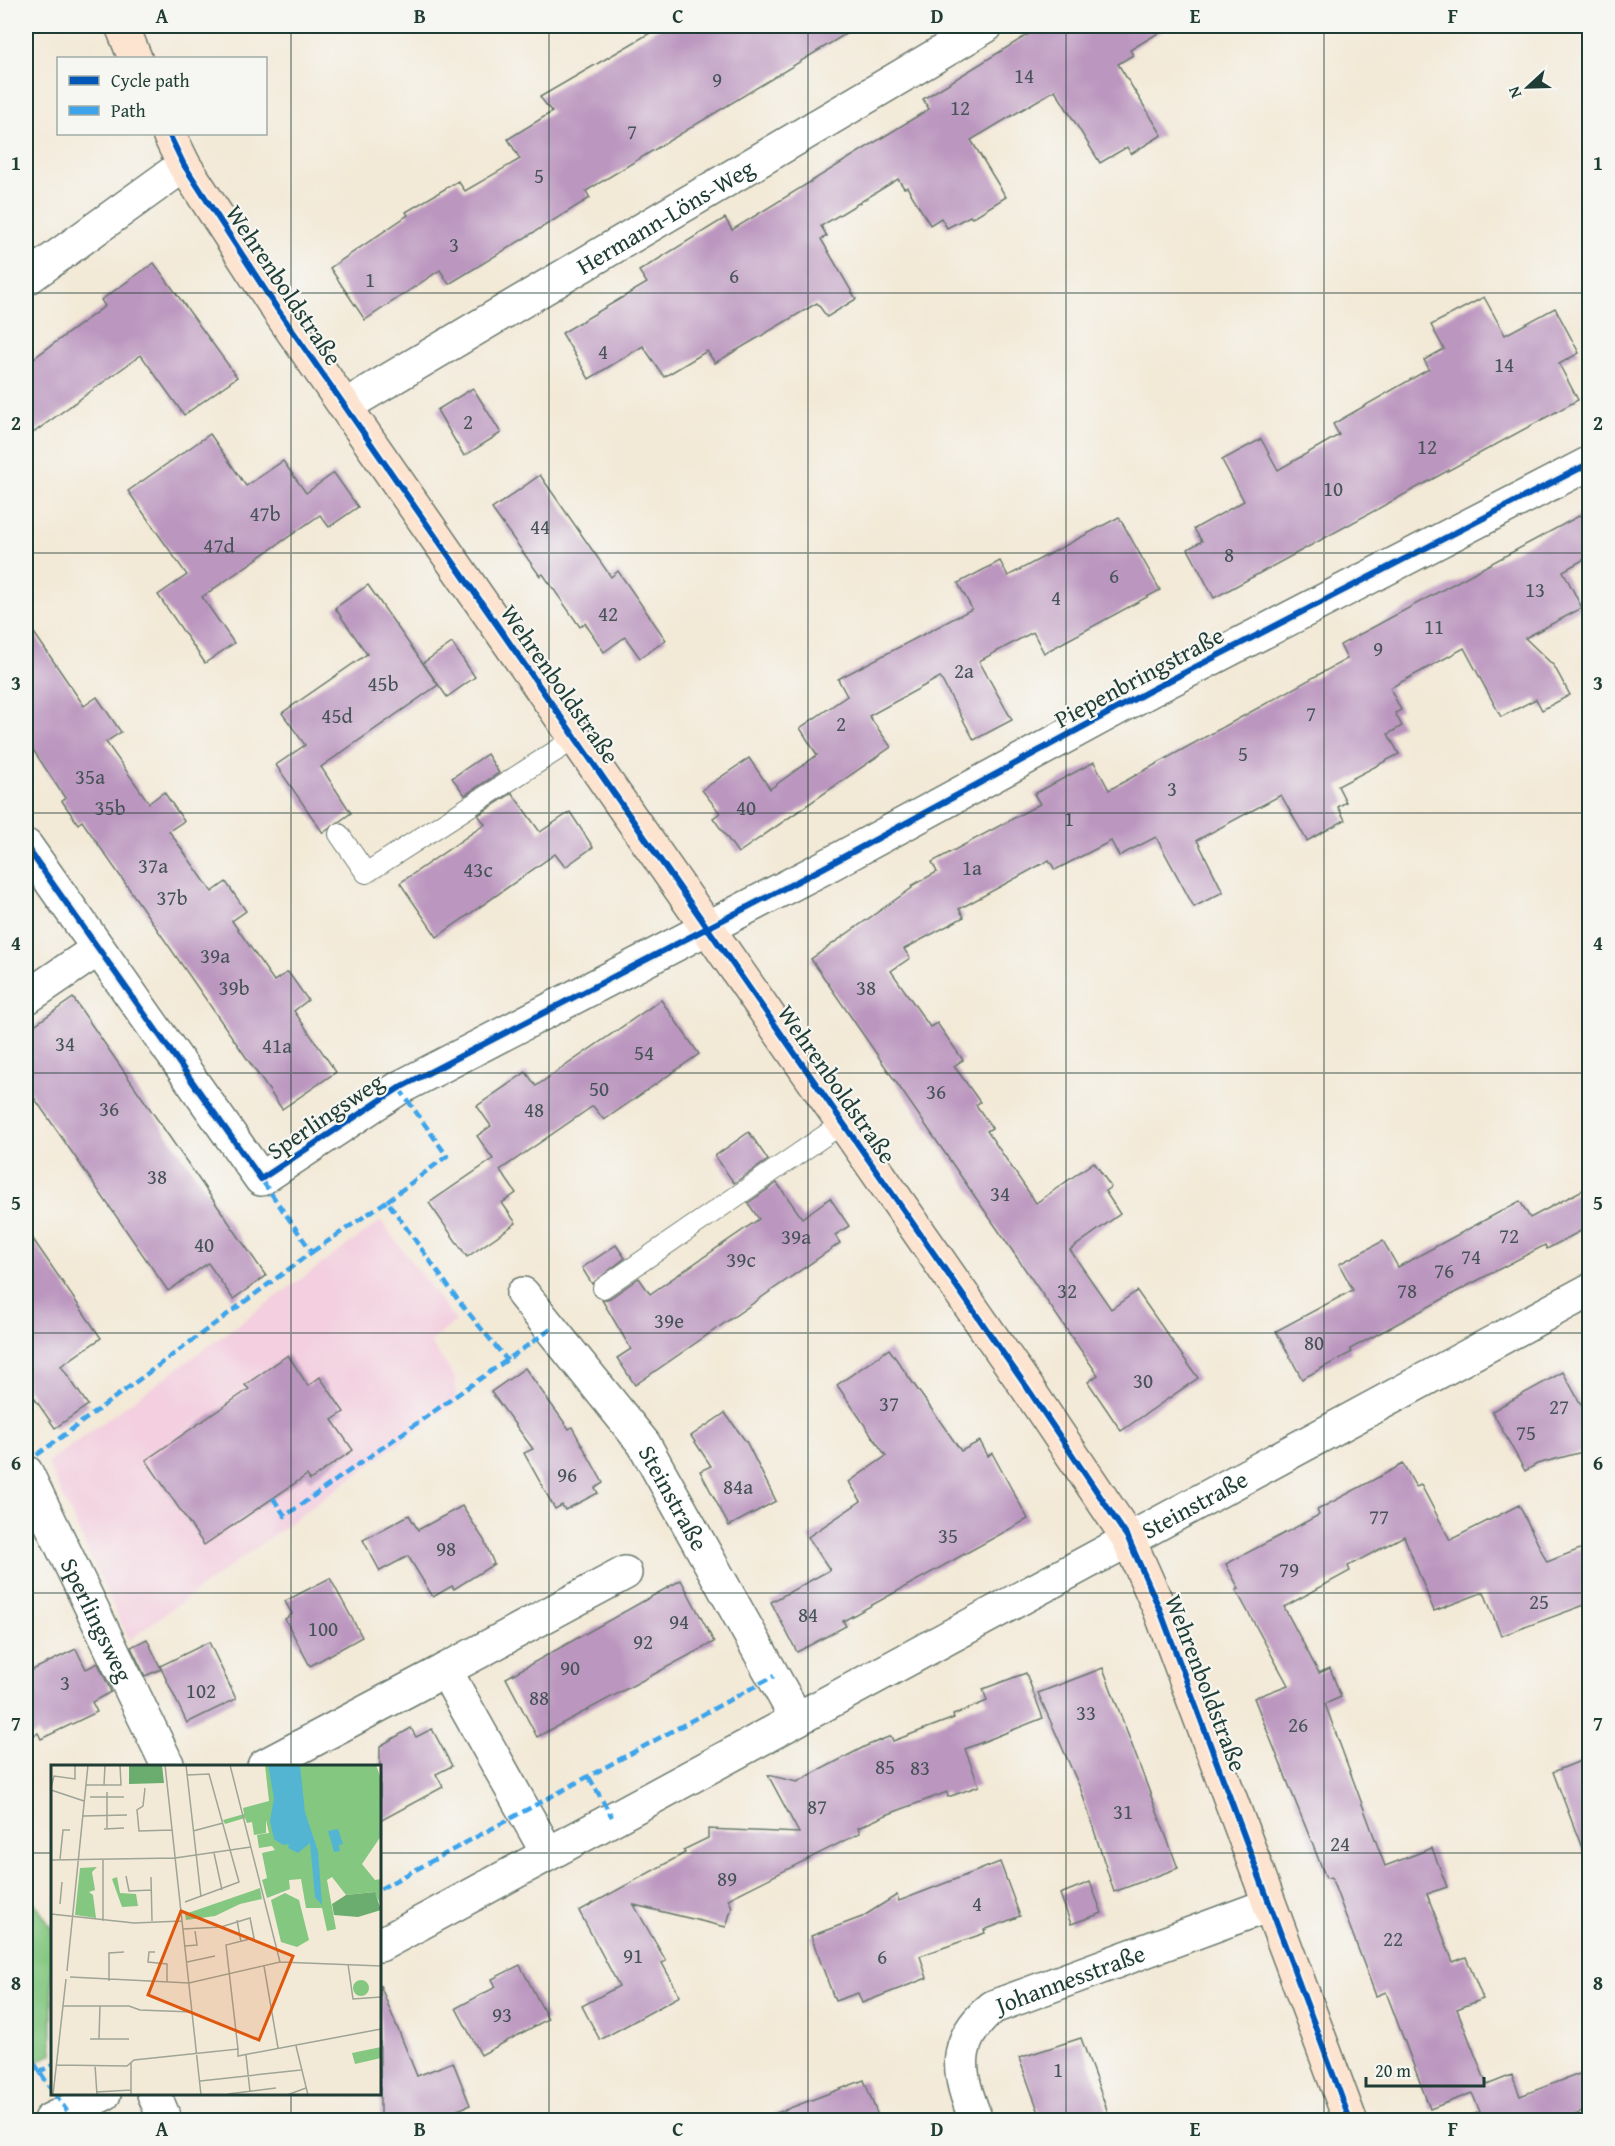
<svg xmlns="http://www.w3.org/2000/svg" width="1615" height="2146" font-family="'Gentium Book Plus',serif">
<style>
.built{fill:#f3cfdf}
.green{fill:#84c781;stroke:#52825a;stroke-width:1.5}
.building{fill:#bb96bf}
.lines{fill:none;stroke-linecap:round;stroke-linejoin:round}
.lane-casing{stroke:#69796d;stroke-width:22}
.street-casing{stroke:#69796d;stroke-width:36}
.secondary-casing{stroke:#69796d;stroke-width:36}
.lane{stroke:#fff;stroke-width:20}
.street{stroke:#fff;stroke-width:33}
.secondary{stroke:#fde4d1;stroke-width:33}
.quiet{stroke:#3da4eb;stroke-width:4.5;stroke-dasharray:9 4.5;stroke-linecap:butt}
.cycleway-casing{stroke:#f6f6f2;stroke-width:10}
.cycleway{stroke:#0057b8;stroke-width:6}
.grid{fill:none;stroke:#1f3d34;stroke-width:1.5;stroke-opacity:0.55}
.labels{text-anchor:middle;dominant-baseline:central;stroke-width:4.5;stroke-linejoin:round;paint-order:stroke}
.number-label{font-size:21px;fill:#465357}
.street-label{font-size:24px;fill:#1f3d34;stroke:#f6f6f2}
.inset-road{fill:none;stroke:#9ea496;stroke-width:1.5}
.view{fill:#de580e;fill-opacity:0.15;stroke:#de580e;stroke-width:3}
.inset-edge{fill:none;stroke:#1f3d34;stroke-width:3}
.neatline{fill:none;stroke:#1f3d34;stroke-width:2}
.grid-label{font-size:20px;text-anchor:middle;font-weight:bold;fill:#1f3d34}
</style>
<rect width="100%" height="100%" fill="#f6f6f2"/>
<filter id="ink" filterUnits="userSpaceOnUse"><feTurbulence type="fractalNoise" baseFrequency=".0167" numOctaves="2"/><feDisplacementMap in="SourceGraphic" scale="12" xChannelSelector="R" yChannelSelector="G"/><feConvolveMatrix kernelMatrix="1 2 1 2 8 2 1 2 1" color-interpolation-filters="sRGB"/></filter>
<filter id="wash" filterUnits="userSpaceOnUse"><feTurbulence type="fractalNoise" baseFrequency=".008" numOctaves="4" result="noise"/><feDisplacementMap in="SourceGraphic" scale="24" xChannelSelector="R" yChannelSelector="G"/><feGaussianBlur stdDeviation="1.35" result="paint"/><feColorMatrix in="noise" values="0 0 0 0 0 0 0 0 0 0 0 0 0 0 0 0 0 1.4 0 .05"/><feComposite in="paint" operator="in"/></filter>
<g filter="url(#wash)">
<rect width="100%" height="100%" fill="#f3e9d7"/>
<!-- built -->
<polygon class="built" points="381,1221 456,1321 430,1342 456,1379 456,1402 129,1640 47,1463"/>
<!-- green -->
<polygon class="green" points="26,1890 52,1929 52,2054 26,2067"/>
<g id="blocks">
<!-- building -->
<g class="building">
<polygon points="662,26 859,26 586,191 590,198 449,284 440,270 365,320 330,268 408,215 406,212 458,181 465,191 520,159 508,139 552,112 540,97"/>
<polygon points="1042,26 1170,26 1130,50 1133,55 1118,64 1162,135 1131,154 1127,147 1100,163 1055,90 971,140 1006,197 972,218 970,216 947,228 941,218 930,225 907,187 904,188 898,179 821,226 827,236 821,239 856,299 827,317 817,303 715,363 707,351 664,377 643,346 589,379 562,333 647,283 639,271 725,218 732,230 929,109 923,99"/>
<polygon points="154,263 237,377 184,415 141,355 26,438 26,364 105,306 101,300"/>
<polygon points="1484,297 1505,335 1555,308 1579,353 1559,364 1578,400 1214,598 1188,549 1202,541 1194,529 1244,501 1222,460 1261,439 1278,470 1339,435 1333,424 1429,369 1424,360 1444,349 1431,325"/>
<polygon points="473,388 501,433 464,456 437,410"/>
<polygon points="210,434 246,486 283,461 306,493 334,473 358,507 329,527 320,515 202,597 234,643 205,663 158,595 187,575 128,491"/>
<polygon points="540,475 611,577 618,571 666,640 640,658 625,637 604,652 585,623 580,627 543,574 540,576 492,509"/>
<polygon points="1590,510 1590,556 1563,571 1582,608 1525,638 1554,666 1570,695 1542,710 1536,699 1501,717 1464,648 1390,688 1401,710 1395,713 1402,726 1388,734 1399,754 1338,786 1346,802 1338,807 1345,820 1307,841 1281,795 1197,840 1223,892 1194,907 1156,837 1119,856 1111,841 1055,870 1049,860 959,909 964,917 904,949 910,958 891,971 930,1027 937,1023 963,1060 954,1066 980,1102 976,1105 992,1128 987,1131 1036,1203 1094,1162 1111,1187 1105,1191 1120,1214 1070,1250 1111,1309 1137,1291 1198,1378 1121,1431 1088,1382 1098,1375 811,959 912,888 911,886 937,872 932,862 1040,804 1034,794 1094,762 1109,790 1347,659 1340,645"/>
<polygon points="1119,517 1160,590 1044,653 1033,632 979,661 1012,720 974,740 940,677 869,716 891,747 738,853 713,818 720,813 702,790 749,758 770,789 817,755 800,728 847,696 838,679 972,609 958,583 1000,561 1008,576"/>
<polygon points="368,585 438,685 321,767 351,813 323,833 276,765 305,745 282,713 367,654 335,608"/>
<polygon points="26,621 84,706 97,697 121,732 106,742 149,803 164,792 184,821 169,831 212,892 226,882 246,911 232,921 274,981 288,972 308,1000 294,1011 336,1072 282,1109 82,821 78,824 62,801 65,798 26,739"/>
<polygon points="452,643 475,677 447,697 423,663"/>
<polygon points="487,754 499,773 465,795 452,778"/>
<polygon points="512,793 540,832 570,812 593,847 565,867 555,854 437,937 400,883 485,824 478,815"/>
<polygon points="73,998 266,1276 233,1299 208,1263 168,1291 26,1086 26,1031"/>
<polygon points="661,1000 699,1054 604,1120 593,1106 500,1170 516,1193 502,1203 516,1223 467,1257 429,1203 493,1159 477,1136 491,1126 477,1106 526,1072 536,1086"/>
<polygon points="749,1132 768,1160 734,1183 715,1156"/>
<polygon points="777,1183 802,1218 830,1198 849,1226 835,1235 840,1243 635,1385 617,1358 631,1349 602,1300 610,1298 639,1278 650,1294 759,1219 748,1203"/>
<polygon points="1590,1186 1590,1226 1547,1249 1545,1245 1469,1285 1350,1349 1352,1352 1302,1379 1276,1331 1353,1290 1339,1264 1383,1241 1398,1267 1520,1201 1530,1218"/>
<polygon points="26,1229 101,1338 61,1366 88,1405 55,1428 28,1389 26,1390"/>
<polygon points="616,1245 625,1258 592,1284 582,1268"/>
<polygon points="889,1349 961,1451 980,1441 988,1456 992,1453 1028,1519 843,1621 846,1626 797,1652 771,1602 830,1570 808,1537 861,1501 849,1482 886,1456 837,1385"/>
<polygon points="288,1355 308,1386 320,1377 344,1412 332,1420 353,1450 310,1480 307,1475 204,1545 146,1460 249,1389 245,1385"/>
<polygon points="525,1368 569,1429 572,1427 603,1483 595,1488 598,1493 565,1510 562,1505 555,1509 524,1453 533,1449 491,1392"/>
<polygon points="1563,1372 1590,1421 1590,1450 1537,1464 1525,1471 1492,1411"/>
<polygon points="725,1413 747,1443 776,1501 729,1526 700,1471 711,1466 691,1436"/>
<polygon points="1403,1464 1416,1487 1421,1485 1450,1540 1519,1505 1547,1562 1590,1545 1590,1603 1501,1636 1484,1592 1434,1611 1404,1536 1348,1566 1350,1571 1284,1607 1319,1673 1330,1668 1341,1697 1325,1704 1385,1866 1432,1848 1447,1887 1427,1894 1453,1962 1466,1957 1483,1999 1457,2009 1487,2085 1512,2075 1520,2096 1590,2070 1590,2109 1559,2121 1465,2121 1464,2118 1480,2112 1472,2093 1430,2109 1386,1992 1376,1996 1331,1877 1326,1878 1254,1698 1288,1685 1236,1590 1239,1589 1226,1564 1319,1515 1317,1510"/>
<polygon points="462,1506 484,1540 494,1564 454,1589 452,1586 433,1597 408,1556 380,1571 363,1540 409,1515 418,1530"/>
<polygon points="330,1578 362,1637 310,1666 285,1619 292,1614 285,1601"/>
<polygon points="681,1580 714,1642 537,1737 506,1678"/>
<polygon points="147,1639 161,1669 145,1676 131,1647"/>
<polygon points="209,1642 236,1699 187,1723 160,1666"/>
<polygon points="76,1649 86,1669 98,1663 111,1692 92,1702 97,1712 41,1739 38,1733 26,1739 26,1673"/>
<polygon points="1103,1668 1178,1868 1114,1892 1081,1790 1038,1693"/>
<polygon points="1026,1673 1043,1718 965,1749 979,1786 948,1797 947,1792 886,1815 858,1828 860,1833 728,1899 732,1907 726,1927 634,1905 666,1961 662,1963 680,1996 600,2040 582,2006 619,1986 579,1911 685,1853 683,1850 708,1838 708,1829 799,1833 768,1775 797,1782 866,1746 891,1736 893,1741 954,1718 953,1715 987,1701 983,1689"/>
<polygon points="411,1728 416,1737 432,1729 452,1766 436,1774 443,1787 380,1821 380,1746"/>
<polygon points="1590,1757 1590,1861 1587,1861 1553,1772"/>
<polygon points="1000,1862 1020,1916 984,1930 985,1933 920,1956 927,1978 862,2003 858,1993 835,2001 811,1936 862,1917 897,1895 899,1901"/>
<polygon points="1090,1882 1102,1913 1071,1924 1060,1894"/>
<polygon points="520,1965 548,2019 481,2055 456,2008 496,1987 492,1979"/>
<polygon points="380,1985 417,2076 453,2062 470,2105 430,2121 380,2121"/>
<polygon points="1081,2038 1111,2121 1042,2121 1019,2058"/>
<polygon points="864,2080 880,2121 766,2121 766,2117"/>
</g>
</g>
</g>
<g filter="url(#ink)">
<use href="#blocks" fill-opacity="0" stroke="#69796d" stroke-width="1.5"/>
<g class="lines">
<defs>
<g id="lane">
<polyline points="339,834 366,873 576,738"/>
<polyline points="603,1288 843,1123"/>
</g>
<g id="street">
<polyline points="26,279 184,165"/>
<path id="s1" d="M 345,406 L 986,26"/>
<polyline points="26,846 261,1179 399,1088 823,868 1149,691 1590,463"/>
<polyline points="26,998 98,949"/>
<path id="s2" d="M 523,1294 L 644,1444 L 797,1719"/>
<path id="s3" d="M 26,1472 L 168,1766"/>
<polyline points="445,1670 625,1573"/>
<polyline points="264,1766 445,1670 547,1852"/>
<path id="s4" d="M 380,1945 L 1590,1290"/>
<polyline points="154,2094 165,2120"/>
<polyline points="50,2120 104,2094"/>
<path id="s5" d="M 976,2120 C 958,2074 950,2042 993,2007 L 1269,1905"/>
</g>
<g id="secondary">
<polyline points="122,26 135,58"/>
<polyline points="169,134 184,165 278,310 1028,1389 1128,1538 1160,1610 1350,2120"/>
</g>
</defs>
<!-- lane casing -->
<use href="#lane" class="lane-casing"/>
<!-- street casing -->
<use href="#street" class="street-casing"/>
<!-- secondary casing -->
<use href="#secondary" class="secondary-casing"/>
<!-- lane -->
<use href="#lane" class="lane"/>
<!-- street -->
<use href="#street" class="street"/>
<!-- secondary -->
<use href="#secondary" class="secondary"/>
<!-- quiet -->
<g class="quiet">
<polyline points="387,1201 447,1156 399,1088"/>
<polyline points="312,1252 387,1201 458,1300 507,1360"/>
<polyline points="26,1463 312,1252 261,1179"/>
<polyline points="273,1498 285,1516 551,1329"/>
<polyline points="589,1777 612,1817"/>
<polyline points="380,1889 774,1676"/>
<polyline points="26,2051 52,2090"/>
<polyline points="26,2079 52,2065"/>
<polyline points="55,2094 67,2111"/>
</g>
<defs>
<g id="cycleway">
<polyline points="169,134 184,165 278,310 1028,1389 1128,1538 1160,1610 1350,2120"/>
<polyline points="26,846 261,1179 399,1088 823,868 1149,691 1590,463"/>
</g>
</defs>
<!-- cycleway casing -->
<use href="#cycleway" class="cycleway-casing"/>
<!-- cycleway -->
<use href="#cycleway" class="cycleway"/>
</g>
</g>
<!-- grid -->
<path class="grid" d="M 291,26 L 291,1766M 549,26 L 549,2120M 808,26 L 808,2120M 1066,26 L 1066,2120M 1324,26 L 1324,2120M 26,293 L 1590,293M 26,553 L 1590,553M 26,813 L 1590,813M 26,1073 L 1590,1073M 26,1333 L 1590,1333M 26,1593 L 1590,1593M 26,1853 L 52,1853M 380,1853 L 1590,1853M 291,2094 L 291,2120"/>
<g class="labels">
<!-- number labels -->
<g class="number-label">
<text x="1024" y="75">14</text>
<text x="717" y="79">9</text>
<text x="960" y="107">12</text>
<text x="632" y="131">7</text>
<text x="539" y="175">5</text>
<text x="454" y="244">3</text>
<text x="734" y="275">6</text>
<text x="370" y="279">1</text>
<text x="603" y="351">4</text>
<text x="1504" y="364">14</text>
<text x="468" y="421">2</text>
<text x="1427" y="446">12</text>
<text x="1333" y="488">10</text>
<text x="265" y="513">47b</text>
<text x="540" y="526">44</text>
<text x="219" y="545">47d</text>
<text x="1229" y="554">8</text>
<text x="1114" y="575">6</text>
<text x="1535" y="589">13</text>
<text x="1056" y="597">4</text>
<text x="608" y="613">42</text>
<text x="1434" y="626">11</text>
<text x="1378" y="648">9</text>
<text x="964" y="670">2a</text>
<text x="383" y="683">45b</text>
<text x="1311" y="713">7</text>
<text x="337" y="715">45d</text>
<text x="841" y="723">2</text>
<text x="1243" y="753">5</text>
<text x="90" y="776">35a</text>
<text x="1172" y="788">3</text>
<text x="110" y="807">35b</text>
<text x="746" y="807">40</text>
<text x="1069" y="818">1</text>
<text x="153" y="865">37a</text>
<text x="972" y="867">1a</text>
<text x="478" y="869">43c</text>
<text x="172" y="897">37b</text>
<text x="215" y="955">39a</text>
<text x="234" y="987">39b</text>
<text x="866" y="987">38</text>
<text x="65" y="1043">34</text>
<text x="277" y="1045">41a</text>
<text x="644" y="1052">54</text>
<text x="599" y="1088">50</text>
<text x="936" y="1091">36</text>
<text x="109" y="1108">36</text>
<text x="534" y="1109">48</text>
<text x="157" y="1176">38</text>
<text x="1000" y="1193">34</text>
<text x="1509" y="1235">72</text>
<text x="796" y="1236">39a</text>
<text x="204" y="1244">40</text>
<text x="1471" y="1256">74</text>
<text x="741" y="1259">39c</text>
<text x="1444" y="1270">76</text>
<text x="1067" y="1290">32</text>
<text x="1407" y="1290">78</text>
<text x="669" y="1320">39e</text>
<text x="1314" y="1342">80</text>
<text x="1143" y="1380">30</text>
<text x="889" y="1403">37</text>
<text x="1559" y="1406">27</text>
<text x="1526" y="1432">75</text>
<text x="567" y="1474">96</text>
<text x="738" y="1486">84a</text>
<text x="1379" y="1516">77</text>
<text x="948" y="1535">35</text>
<text x="446" y="1548">98</text>
<text x="1289" y="1569">79</text>
<text x="1539" y="1601">25</text>
<text x="808" y="1614">84</text>
<text x="679" y="1621">94</text>
<text x="323" y="1628">100</text>
<text x="643" y="1641">92</text>
<text x="570" y="1667">90</text>
<text x="65" y="1682">3</text>
<text x="201" y="1690">102</text>
<text x="539" y="1697">88</text>
<text x="1086" y="1712">33</text>
<text x="1298" y="1724">26</text>
<text x="885" y="1766">85</text>
<text x="920" y="1767">83</text>
<text x="817" y="1806">87</text>
<text x="1123" y="1811">31</text>
<text x="1340" y="1843">24</text>
<text x="727" y="1878">89</text>
<text x="977" y="1903">4</text>
<text x="1393" y="1938">22</text>
<text x="633" y="1955">91</text>
<text x="882" y="1956">6</text>
<text x="502" y="2014">93</text>
<text x="1058" y="2069">1</text>
</g>
<!-- street labels -->
<g class="street-label">
<text stroke="none"><textPath href="#s1" startOffset="372">Hermann-Löns-Weg</textPath></text>
<text transform="translate(284 285) rotate(56)">Wehrenboldstraße</text>
<text transform="translate(1139 677) rotate(-28)">Piepenbringstraße</text>
<text transform="translate(560 684) rotate(55)">Wehrenboldstraße</text>
<text transform="translate(837 1084) rotate(55)">Wehrenboldstraße</text>
<text transform="translate(325 1116) rotate(-34)">Sperlingsweg</text>
<text stroke="none"><textPath href="#s2" startOffset="254">Steinstraße</textPath></text>
<text stroke="none"><textPath href="#s4" startOffset="926">Steinstraße</textPath></text>
<text stroke="none"><textPath href="#s3" startOffset="164">Sperlingsweg</textPath></text>
<text transform="translate(1206 1683) rotate(69)">Wehrenboldstraße</text>
<text stroke="none"><textPath href="#s5" startOffset="208">Johannesstraße</textPath></text>
</g>
</g>
<!-- overview -->
<g transform="translate(51 1765)">
<rect width="330" height="330" fill="#f3e9d7"/>
<path d="M 214,0 L 325,0 L 330,14 L 330,71 L 311,99 L 324,115 L 330,114 L 330,140 L 323,127 L 295,130 L 281,112 L 276,115 L 285,164 L 276,166 L 271,143 L 255,143 L 250,114 L 238,115 L 239,124 L 216,133 L 211,115 L 216,113 L 211,88 L 224,85 L 221,81 L 208,83 L 206,70 L 218,68 L 215,55 L 215,68 L 203,70 L 201,57 L 196,58 L 194,53 L 174,59 L 172,55 L 193,49 L 192,43 L 218,36 ZM 46,102 L 41,107 L 44,125 L 38,127 L 42,130 L 45,153 L 24,150 L 29,103 ZM 66,112 L 69,128 L 85,129 L 87,141 L 71,142 L 61,114 ZM 209,123 L 211,134 L 189,139 L 164,151 L 135,155 L 134,149 ZM 234,128 L 248,135 L 258,175 L 246,182 L 230,177 L 220,135 ZM302 223a8 8 0 1 1 16 0a8 8 0 1 1-16 0ZM 330,282 L 330,293 L 304,299 L 301,288 Z" fill="#84c781"/>
<path d="M 78,0 L 111,0 L 113,18 L 78,19 ZM 324,127 L 330,145 L 307,152 L 283,150 L 281,139 L 295,130 Z" fill="#6bac6f"/>
<path d="M 217,0 L 249,0 L 254,47 L 267,86 L 271,140 L 264,132 L 259,78 L 247,88 L 237,83 L 238,79 L 232,80 L 223,74 L 219,56 L 223,33 ZM 287,64 L 292,79 L 288,80 L 289,86 L 283,87 L 277,66 Z" fill="#53b5d2"/>
<path class="inset-road" d="M 114,0 L 150,330M 135,0 L 150,132M 179,0 L 229,197M 35,20 L 70,20 L 69,0M 53,20 L 54,0M 0,23 L 3,11 L 24,14 L 24,0M 94,23 L 92,41 L 86,45 L 88,66 L 121,65M 0,25 L 33,36M 56,27 L 56,63M 39,32 L 73,32M 32,51 L 76,50M 53,64 L 73,63M 142,66 L 172,58M 163,88 L 171,125M 9,94 L 12,65 L 19,65M 52,94 L 52,156M 0,95 L 124,93 L 200,82M 75,111 L 78,126 L 101,125M 100,112 L 101,156M 134,137 L 188,117 L 158,9 L 136,10M 9,139 L 11,117M 0,149 L 83,158 L 131,156M 186,155 L 190,177M 132,164 L 170,162 L 199,153 L 203,173 L 175,180 L 187,284M 134,181 L 146,180 L 144,166M 104,187 L 98,187 L 97,197 L 116,199 L 116,217M 136,197 L 164,191M 297,199 L 302,234 L 330,232M 213,201 L 227,283M 16,206 L 37,0M 19,212 L 138,218 L 229,197 L 330,201M 58,216 L 58,188 L 73,187M 12,241 L 78,241 L 89,245 L 141,247M 39,274 L 78,274M 48,274 L 49,241M 245,281 L 257,330M 195,290 L 199,327M 6,300 L 76,301 L 83,295 L 187,284 L 187,291 L 330,264M 44,300 L 46,330M 149,316 L 250,305M 45,327 L 80,325M 177,329 L 225,323M 2,330 L 15,214M 80,330 L 80,298M 236,330 L 255,323"/>
<path class="view" d="M 130,146 L 242,191 L 208,275 L 97,230 Z"/>
<rect width="330" height="330" class="inset-edge"/>
</g>
<!-- margin -->
<rect width="1615" height="2146" fill="none" stroke="#f6f6f2" stroke-width="66"/>
<!-- legend -->
<rect x="57" y="57" width="210" height="78" fill="#f6f6f2" stroke="#a0aca6" stroke-width="1.5"/>
<rect x="69" y="76" width="30" height="9" fill="#0057b8" stroke="#a0aca6" stroke-width="1.5"/>
<text x="111" y="87" font-size="18" fill="#1f3d34">Cycle path</text>
<rect x="69" y="106" width="30" height="9" fill="#3da4eb" stroke="#a0aca6" stroke-width="1.5"/>
<text x="111" y="117" font-size="18" fill="#1f3d34">Path</text>
<!-- north arrow -->
<g transform="translate(1528 87) rotate(248)" stroke="#f6f6f2" stroke-width="4.5" paint-order="stroke">
<path d="M0-4.5L10 22L0 15L-10 22Z" fill="#1f3d34"/>
<text y="-9" font-size="16" font-weight="bold" text-anchor="middle" fill="#1f3d34">N</text>
</g>
<!-- scale -->
<path d="M1366 2077v9h118v-9" fill="none" stroke="#1f3d34" stroke-width="3"/>
<text x="1375" y="2077" font-size="18" fill="#1f3d34" stroke="#f6f6f2" stroke-width="4.5" paint-order="stroke">20 m</text>
<rect x="33" y="33" width="1549" height="2080" class="neatline"/>
<g class="grid-label">
<text x="162" y="23">A</text>
<text x="420" y="23">B</text>
<text x="678" y="23">C</text>
<text x="937" y="23">D</text>
<text x="1195" y="23">E</text>
<text x="1453" y="23">F</text>
<text x="16" y="170">1</text>
<text x="1598" y="170">1</text>
<text x="16" y="430">2</text>
<text x="1598" y="430">2</text>
<text x="16" y="690">3</text>
<text x="1598" y="690">3</text>
<text x="16" y="950">4</text>
<text x="1598" y="950">4</text>
<text x="16" y="1210">5</text>
<text x="1598" y="1210">5</text>
<text x="16" y="1470">6</text>
<text x="1598" y="1470">6</text>
<text x="16" y="1730">7</text>
<text x="1598" y="1730">7</text>
<text x="16" y="1990">8</text>
<text x="1598" y="1990">8</text>
<text x="162" y="2136">A</text>
<text x="420" y="2136">B</text>
<text x="678" y="2136">C</text>
<text x="937" y="2136">D</text>
<text x="1195" y="2136">E</text>
<text x="1453" y="2136">F</text>
</g>
</svg>
